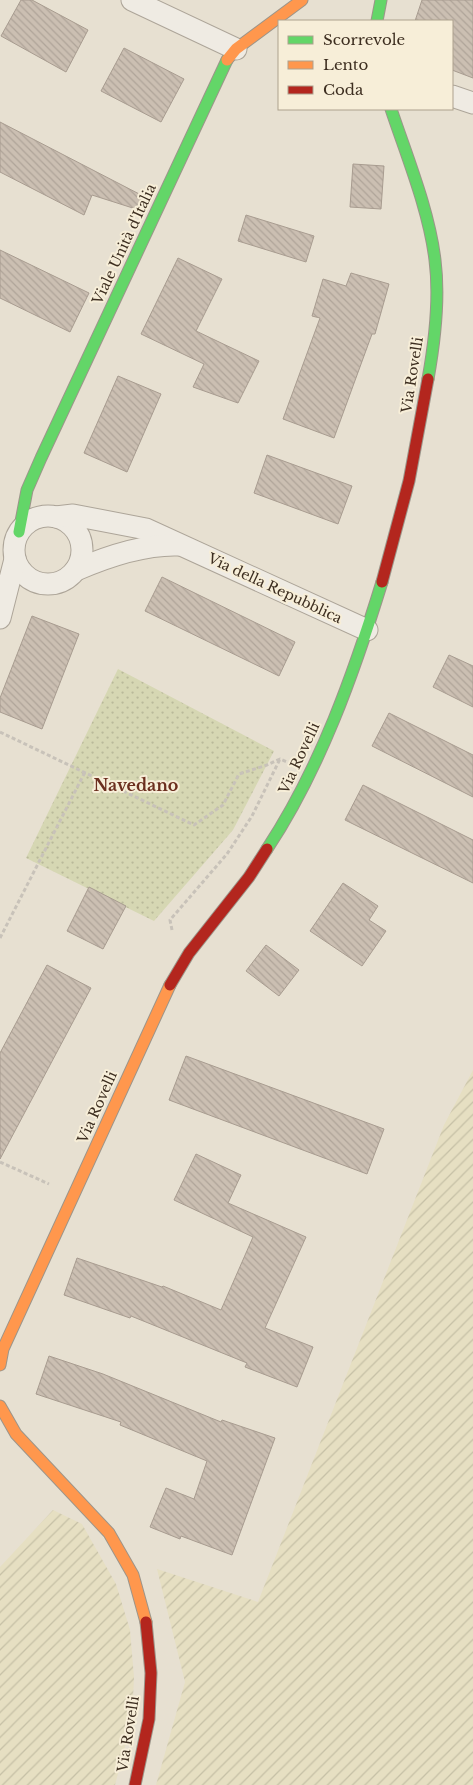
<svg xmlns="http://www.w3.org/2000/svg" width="473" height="1785" font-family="'Libre Baskerville',serif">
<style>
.farmland{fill:url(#farmland-furrows)}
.park{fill:url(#park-dots)}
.building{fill:url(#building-back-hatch);stroke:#a89c90}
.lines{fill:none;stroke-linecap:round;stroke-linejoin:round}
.street-casing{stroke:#ada599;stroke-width:23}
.fast-casing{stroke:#9c958a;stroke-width:13}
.slow-casing{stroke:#9c958a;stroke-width:13}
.jam-casing{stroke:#9c958a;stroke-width:13}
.path{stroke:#c8c2b9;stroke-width:3;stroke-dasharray:4 2.5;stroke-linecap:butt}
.street{stroke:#efebe3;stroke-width:21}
.fast{stroke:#63d668;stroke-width:11}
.slow{stroke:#ff974d;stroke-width:11}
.jam{stroke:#b3261e;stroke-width:11}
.labels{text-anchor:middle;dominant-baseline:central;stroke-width:4;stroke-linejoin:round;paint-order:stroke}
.street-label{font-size:14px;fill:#3d2e20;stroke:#f7eed8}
.quarter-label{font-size:16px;font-weight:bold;fill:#6b2e1e;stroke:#f7eed8}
</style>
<defs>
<pattern id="farmland-furrows" width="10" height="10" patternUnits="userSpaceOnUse" patternTransform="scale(1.25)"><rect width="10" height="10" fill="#e6dfc2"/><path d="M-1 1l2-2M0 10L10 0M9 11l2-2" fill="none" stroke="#c6c0a6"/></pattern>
<pattern id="park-dots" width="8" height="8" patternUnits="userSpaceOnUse" patternTransform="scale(1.25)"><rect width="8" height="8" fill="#d6d7b3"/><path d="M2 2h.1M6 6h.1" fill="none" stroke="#b9b99a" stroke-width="1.8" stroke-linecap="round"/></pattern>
<pattern id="building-back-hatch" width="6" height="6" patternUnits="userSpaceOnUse" patternTransform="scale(1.25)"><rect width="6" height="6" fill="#cbbfb2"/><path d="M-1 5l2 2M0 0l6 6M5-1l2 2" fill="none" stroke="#afa499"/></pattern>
</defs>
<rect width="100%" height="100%" fill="#e7e0d1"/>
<!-- farmland -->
<g class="farmland">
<polygon points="473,1070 473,1785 156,1785 185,1682 157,1569 258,1602 444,1125"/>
<polygon points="53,1510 82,1524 116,1584 130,1630 134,1677 132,1720 115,1785 0,1785 0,1567"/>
</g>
<!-- park -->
<polygon class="park" points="118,669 274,751 233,830 154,921 26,858"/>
<!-- building -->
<g class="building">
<polygon points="21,0 32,0 88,30 66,72 1,36"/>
<polygon points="422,0 473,0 473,78 452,70 452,21 415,21"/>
<polygon points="124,48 184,79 161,122 101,91"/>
<polygon points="0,122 145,197 139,210 92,195 84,215 0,172"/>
<polygon points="353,164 384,166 381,209 350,207"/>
<polygon points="246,215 314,236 306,262 238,241"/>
<polygon points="0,250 89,293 70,332 0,298"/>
<polygon points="178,258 222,279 196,331 259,361 238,403 193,387 204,364 141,334"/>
<polygon points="351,273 389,284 375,334 372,334 334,438 283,419 320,318 312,316 323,279 346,286"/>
<polygon points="118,376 161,394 127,472 84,453"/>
<polygon points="267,455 352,486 338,524 254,493"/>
<polygon points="162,577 295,642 279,676 145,611"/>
<polygon points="32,616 79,634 42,729 0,712 0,698"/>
<polygon points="449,655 473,666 473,707 433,687"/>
<polygon points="389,713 473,755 473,797 372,746"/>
<polygon points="363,785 473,840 473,883 345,820"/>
<polygon points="343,883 378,906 369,920 386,931 362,966 310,931"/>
<polygon points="89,887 126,906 103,949 67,931"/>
<polygon points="266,945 299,970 279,996 246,971"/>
<polygon points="47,965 91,988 0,1159 0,1053"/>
<polygon points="186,1056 384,1129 367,1174 169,1100"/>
<polygon points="196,1154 241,1175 228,1203 306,1237 265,1328 313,1347 297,1387 245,1367 247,1363 131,1316 130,1318 64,1295 77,1258 162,1287 163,1286 221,1310 253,1237 174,1200"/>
<polygon points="49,1356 103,1374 221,1422 222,1420 275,1438 232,1555 181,1536 180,1539 150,1527 166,1488 194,1499 207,1461 120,1425 121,1422 36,1394"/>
</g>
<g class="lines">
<defs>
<g id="street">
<polyline points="132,0 236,49"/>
<polyline points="452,96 473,103"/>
<circle cx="48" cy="550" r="34"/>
<polyline points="56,517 73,515 146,529 367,630"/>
<path d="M 76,570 C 106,557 145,544 178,545"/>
<polyline points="0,618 15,559"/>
</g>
<g id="fast">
<polyline points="377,21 381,0"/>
<path d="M 391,109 C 407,157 429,210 435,260 C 440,299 435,340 428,379"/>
<polyline points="19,532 27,490 41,458 227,60"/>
<path d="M 267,849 C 320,769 354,673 382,582"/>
</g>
<g id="slow">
<polyline points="227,60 236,49 302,0"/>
<polyline points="0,1365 3,1349 170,985"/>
<polyline points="0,1406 16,1434 109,1533 133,1575 146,1622"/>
</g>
<g id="jam">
<polyline points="382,582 409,481 428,379"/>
<polyline points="170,985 189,953 249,877 267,849"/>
<polyline points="135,1785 149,1719 151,1673 146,1622"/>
</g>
</defs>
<!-- street casing -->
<use href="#street" class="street-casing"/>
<!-- fast casing -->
<use href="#fast" class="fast-casing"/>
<!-- slow casing -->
<use href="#slow" class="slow-casing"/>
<!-- jam casing -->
<use href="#jam" class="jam-casing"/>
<!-- path -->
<g class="path">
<polyline points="0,732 194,825 223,805 239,774 267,765 280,759 287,762"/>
<polyline points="172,930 170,920 227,854 252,816 280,759"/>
<polyline points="0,938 85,772"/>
<polyline points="0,1162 49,1184"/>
</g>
<!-- street -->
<use href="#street" class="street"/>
<!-- fast -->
<use href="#fast" class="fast"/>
<!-- slow -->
<use href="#slow" class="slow"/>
<!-- jam -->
<use href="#jam" class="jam"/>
</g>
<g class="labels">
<!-- street labels -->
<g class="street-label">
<text transform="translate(124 244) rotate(-65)">Viale Unità d'Italia</text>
<text transform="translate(412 375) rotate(-81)">Via Rovelli</text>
<text transform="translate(275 588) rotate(25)">Via della Repubblica</text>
<text transform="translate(299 758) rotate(-65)">Via Rovelli</text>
<text transform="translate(97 1107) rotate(-66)">Via Rovelli</text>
<text transform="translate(128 1734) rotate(-81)">Via Rovelli</text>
</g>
<!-- quarter labels -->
<g class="quarter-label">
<text x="136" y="785">Navedano</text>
</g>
</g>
<!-- legend -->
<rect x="278" y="20" width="175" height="90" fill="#f7eed8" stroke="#ada18e"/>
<rect x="288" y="36" width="25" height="8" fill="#63d668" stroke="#ada18e"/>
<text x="323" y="45" font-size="15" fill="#3d2e20">Scorrevole</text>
<rect x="288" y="61" width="25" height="8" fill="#ff974d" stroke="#ada18e"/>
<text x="323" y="70" font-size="15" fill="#3d2e20">Lento</text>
<rect x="288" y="86" width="25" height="8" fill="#b3261e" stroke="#ada18e"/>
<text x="323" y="95" font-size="15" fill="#3d2e20">Coda</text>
</svg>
